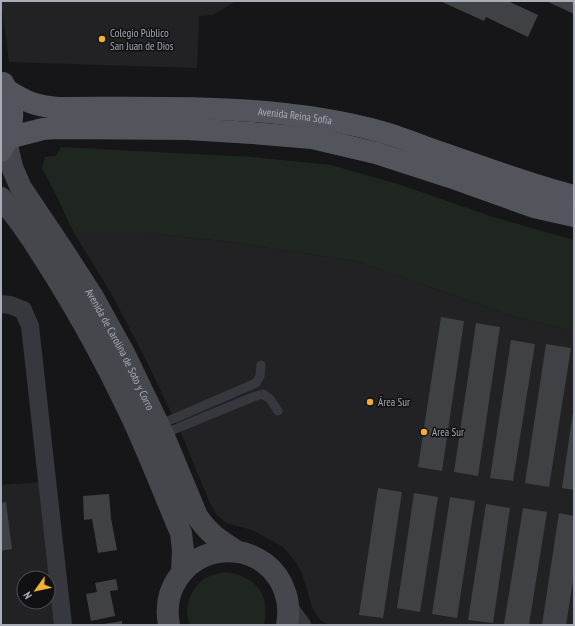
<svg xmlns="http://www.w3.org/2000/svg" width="575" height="626" font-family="'PT Sans Narrow',sans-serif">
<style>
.built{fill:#222225;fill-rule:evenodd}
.green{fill:#1e261f}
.building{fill:#404145}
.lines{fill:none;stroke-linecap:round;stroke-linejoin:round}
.lane{stroke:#37383d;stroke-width:9}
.street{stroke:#37383d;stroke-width:18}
.secondary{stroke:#45474d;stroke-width:22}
.primary{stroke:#53555c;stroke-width:22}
.poi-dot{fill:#f2b134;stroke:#111113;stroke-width:1.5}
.labels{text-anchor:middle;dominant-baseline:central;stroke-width:3;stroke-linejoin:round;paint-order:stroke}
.poi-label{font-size:11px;fill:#a8adb8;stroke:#111113;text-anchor:start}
.street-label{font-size:11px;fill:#a8adb8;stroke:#111113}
</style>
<rect width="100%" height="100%" fill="#161618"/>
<!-- built -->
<g class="built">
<polygon points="1,1 236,1 213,15 199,16 197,68 9,62"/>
<polygon points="74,233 146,233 223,241 356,261 518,318 574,331 574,625 329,625 320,620 313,610 302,573 295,561 283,547 252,530 226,523 216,514 209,501 183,438 149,366 111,293"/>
<path d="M 41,482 L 56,625 L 1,625 L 1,485 ZM 24,578 L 48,578 L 48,602 L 24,602 Z"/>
</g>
<!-- green -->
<g class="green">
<path d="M 61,147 L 251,157 L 331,165 L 401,185 L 493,217 L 574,240 L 574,331 L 518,318 L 356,261 L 223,241 L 146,233 L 74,233 C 63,212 55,189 42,169 L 45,157 L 56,156 Z"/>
<path d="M 225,572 C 255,576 271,593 264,625 L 190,625 C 182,606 193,582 212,575 C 216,574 221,573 225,572 Z"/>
</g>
<!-- building -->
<g class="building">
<polygon points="440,1 508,1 538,15 528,37 486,17 484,21"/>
<polygon points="546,1 574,1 574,14"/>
<polygon points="441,317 464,321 442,471 418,467"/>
<polygon points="476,323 500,327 478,476 454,472"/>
<polygon points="511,340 535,344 513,481 490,478"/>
<polygon points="546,344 571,348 549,487 525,483"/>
<polygon points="573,412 574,412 574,490 562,488"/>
<polygon points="378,488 402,492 383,618 359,615"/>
<polygon points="414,493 438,497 420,612 397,608"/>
<polygon points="109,494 111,518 117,550 98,553 92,519 84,520 83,496"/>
<polygon points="450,497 475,501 457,618 432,614"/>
<polygon points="6,502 12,549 1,551 1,503"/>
<polygon points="486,504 510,508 493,623 468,620"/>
<polygon points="523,508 547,512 529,625 508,625 504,624"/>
<polygon points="559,513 574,516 574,575 566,625 542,625"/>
<polygon points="116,579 118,590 110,591 115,616 91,621 86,594 97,592 95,583"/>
<polygon points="122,621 122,625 104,625 104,624"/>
</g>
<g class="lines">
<!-- lane -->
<g class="lane">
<polyline points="159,425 256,383 260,376 261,365"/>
<polyline points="163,434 253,397 263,394 270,399 278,411"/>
</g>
<!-- street -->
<g class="street">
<polyline points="1,304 10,305 23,310 30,326 63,625"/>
<polyline points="289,607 302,625"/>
</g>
<!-- secondary -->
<g class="secondary">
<path id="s1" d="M 6,141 L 12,167 L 21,188 L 64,252 L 93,297 L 124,353 L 163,434 L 197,516 C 210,535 219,540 238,552"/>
<path d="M 1,198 C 22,222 39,250 56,277 C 82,319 106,363 127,407 C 147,448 163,491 181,533 L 183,551 L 182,571"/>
<path d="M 169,625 C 166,609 168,592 178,578 C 205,537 269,544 285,592 C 289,603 289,614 287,625"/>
</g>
<!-- primary -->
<g class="primary">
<path id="s2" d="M 7,90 C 26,102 36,106 58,108 C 166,108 277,103 382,132 C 397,136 411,142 425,147 C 475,164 523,183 574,196"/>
<polyline points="8,138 43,129 57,128 188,129 252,133 312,138 376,153 450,177 534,207 574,216"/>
<path d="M 1,151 C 14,130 17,105 3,83"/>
</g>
</g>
<!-- markers -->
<g class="poi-dot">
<circle cx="102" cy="39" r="4"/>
<circle cx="370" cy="402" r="4"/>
<circle cx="424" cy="432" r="4"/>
</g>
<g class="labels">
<!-- poi labels -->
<g class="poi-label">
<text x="110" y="33">Colegio Público<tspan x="110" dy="13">San Juan de Dios</tspan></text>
<text x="378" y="402">Área Sur</text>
<text x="432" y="432">Area Sur</text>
</g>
<!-- street labels -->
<g class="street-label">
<text stroke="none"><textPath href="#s2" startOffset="292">Avenida Reina Sofía</textPath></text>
<text stroke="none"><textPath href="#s1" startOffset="239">Avenida de Carolina de Soto y Corro</textPath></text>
</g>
</g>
<!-- border -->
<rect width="575" height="626" fill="none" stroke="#a8adb8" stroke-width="4"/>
<!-- north arrow -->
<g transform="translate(36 590) rotate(237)"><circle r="19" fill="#111113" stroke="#4d4f55"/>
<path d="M0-3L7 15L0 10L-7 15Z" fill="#f2b134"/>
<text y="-6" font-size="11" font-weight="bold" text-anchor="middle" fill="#a8adb8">N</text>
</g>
</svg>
